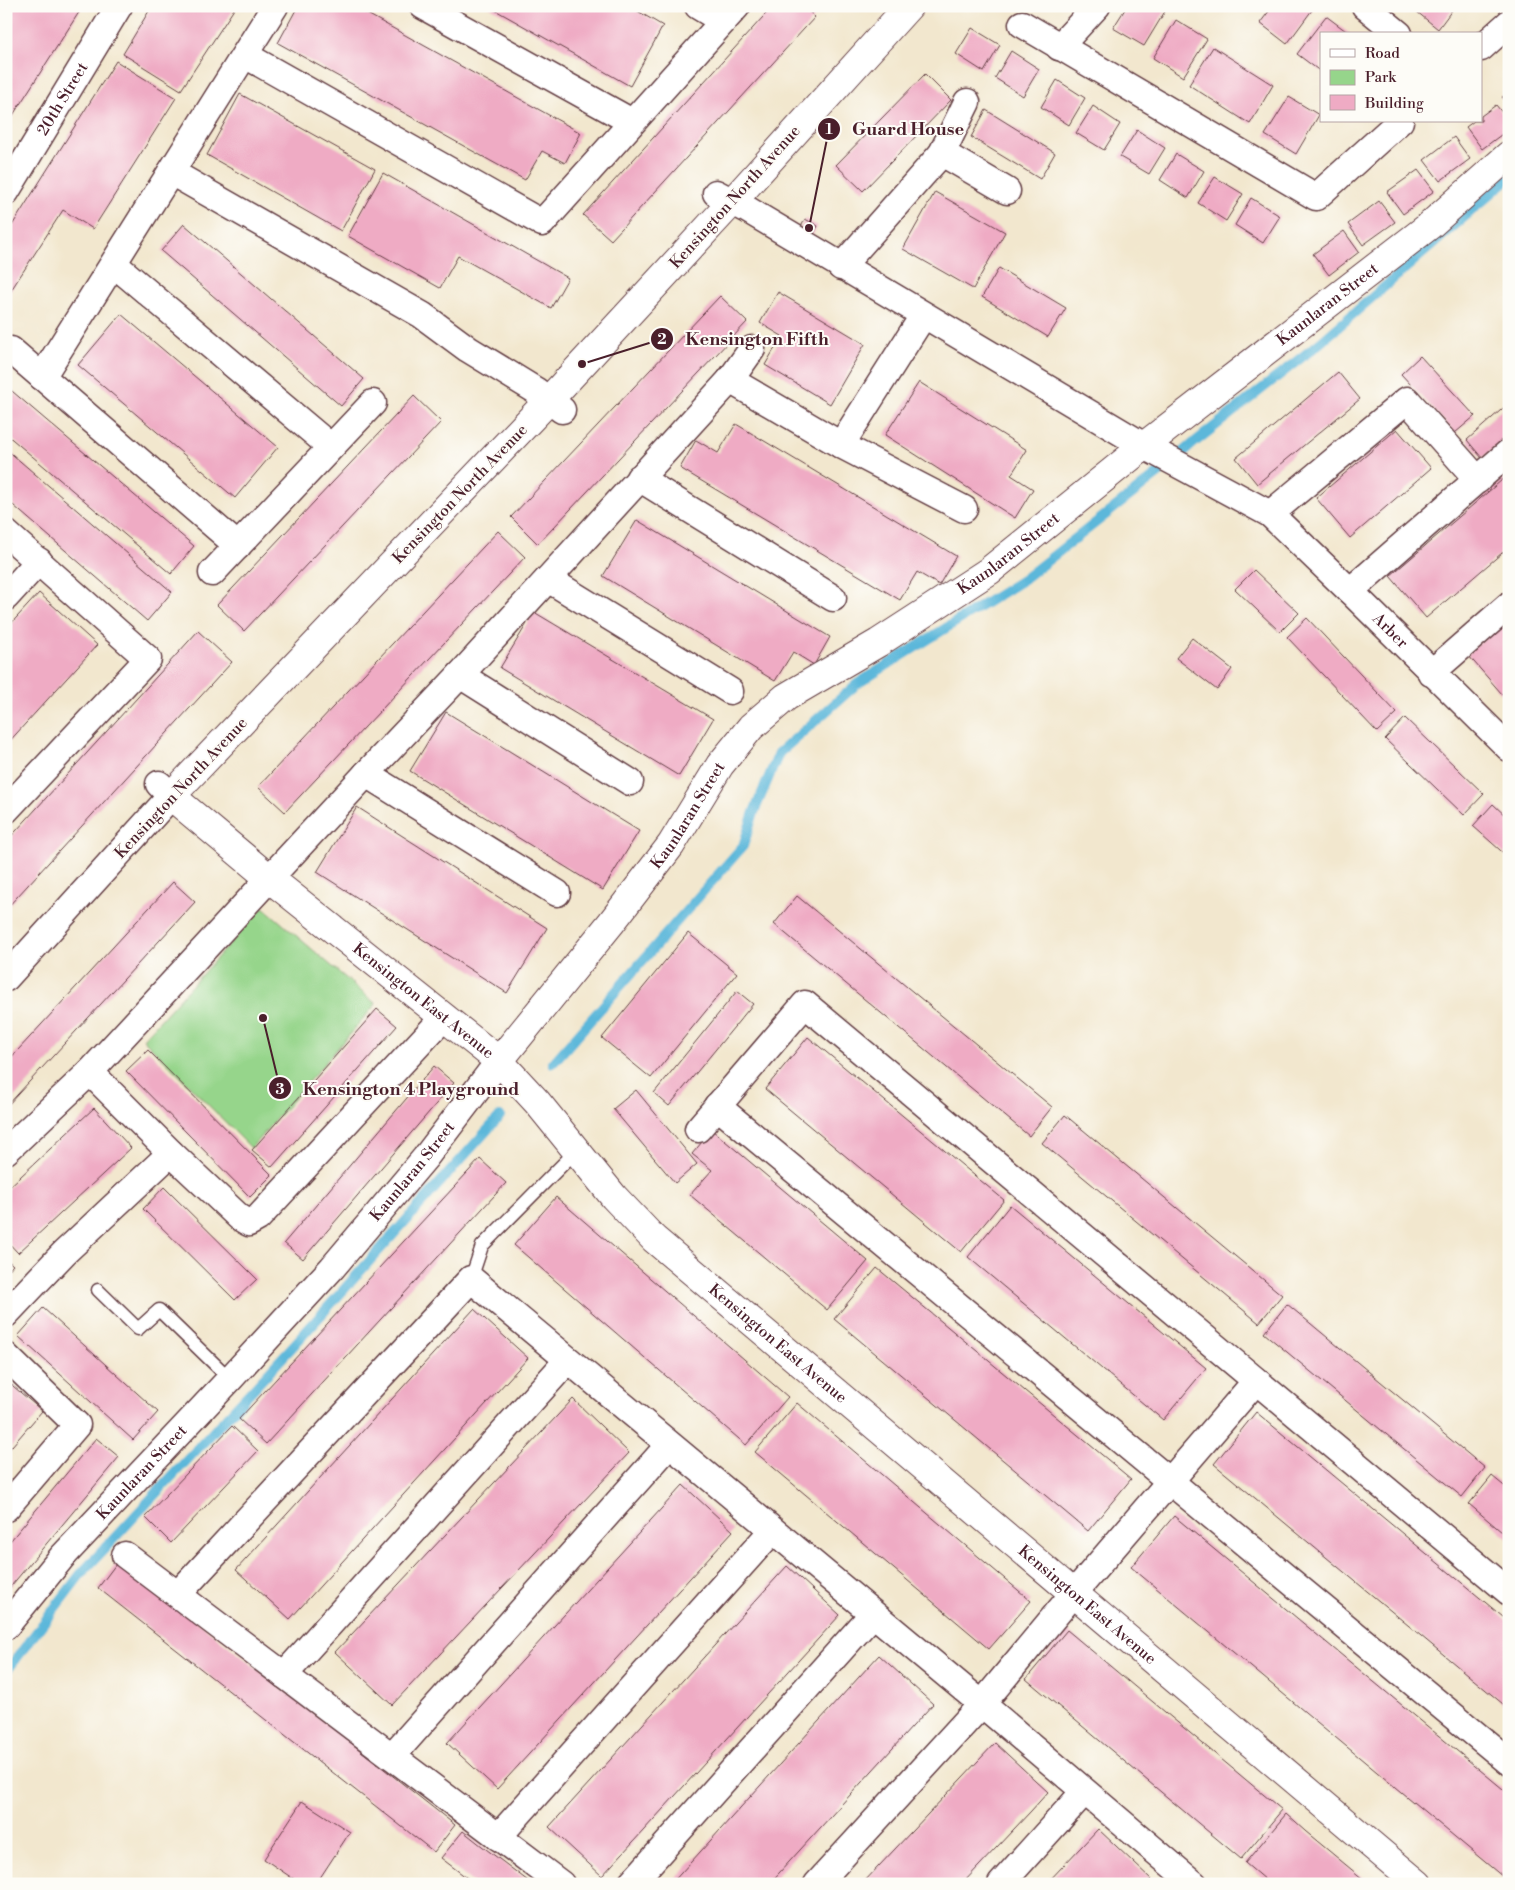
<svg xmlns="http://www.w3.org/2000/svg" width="1515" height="1890" font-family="'Libre Bodoni',serif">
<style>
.green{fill:#96d58b;stroke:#707a5b}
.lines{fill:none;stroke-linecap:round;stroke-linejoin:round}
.stream{stroke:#5cb7da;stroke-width:10}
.building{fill:#efabc4}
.service-casing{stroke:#633d43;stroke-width:15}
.minor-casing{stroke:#633d43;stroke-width:29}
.tertiary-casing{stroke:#633d43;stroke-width:30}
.service{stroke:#fff;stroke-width:12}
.minor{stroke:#fff;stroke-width:26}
.tertiary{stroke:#fff;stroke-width:28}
.labels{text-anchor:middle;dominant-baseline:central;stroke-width:4;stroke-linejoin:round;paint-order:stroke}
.street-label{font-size:16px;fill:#4a1f2b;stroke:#fdfcf7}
.leader{fill:none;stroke:#4a1f2b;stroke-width:2}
.callout-dot{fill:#4a1f2b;stroke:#fdfcf7;stroke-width:2}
.mark-label{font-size:15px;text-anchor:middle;font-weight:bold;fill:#fff}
.callout-label{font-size:18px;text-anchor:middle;font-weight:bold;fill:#4a1f2b;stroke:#fdfcf7;stroke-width:4;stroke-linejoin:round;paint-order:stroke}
</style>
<rect width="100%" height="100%" fill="#fdfcf7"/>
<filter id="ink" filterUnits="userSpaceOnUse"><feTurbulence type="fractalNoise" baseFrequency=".02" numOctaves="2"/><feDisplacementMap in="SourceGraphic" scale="10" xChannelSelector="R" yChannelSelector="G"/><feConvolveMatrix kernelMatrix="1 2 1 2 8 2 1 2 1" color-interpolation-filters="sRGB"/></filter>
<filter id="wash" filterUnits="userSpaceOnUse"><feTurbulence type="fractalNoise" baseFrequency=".0096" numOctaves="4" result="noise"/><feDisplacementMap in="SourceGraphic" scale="20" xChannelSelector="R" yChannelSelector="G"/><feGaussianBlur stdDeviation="1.12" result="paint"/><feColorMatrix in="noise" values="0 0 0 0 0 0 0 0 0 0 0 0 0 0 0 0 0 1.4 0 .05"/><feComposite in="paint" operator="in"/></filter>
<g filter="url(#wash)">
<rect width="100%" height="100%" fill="#f2e7ce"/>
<!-- green -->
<polygon class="green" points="263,907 376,1004 251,1148 143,1039"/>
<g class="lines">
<!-- stream -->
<g class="stream">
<polyline points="553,1063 743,846 754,812 779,753 857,684 1024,579 1164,469 1195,442 1321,342 1509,178"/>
<polyline points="6,1672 80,1575 294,1345 500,1116"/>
</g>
</g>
<g id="blocks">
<!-- building -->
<g class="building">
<polygon points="6,6 83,6 6,126"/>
<polygon points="152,6 236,6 181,90 123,54"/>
<polygon points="298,6 353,6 581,133 565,163 542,151 525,180 278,43"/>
<polygon points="488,6 629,6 663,26 630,86"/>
<polygon points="773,6 803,6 815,17 611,240 583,215"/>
<polygon points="1127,6 1164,6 1167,8 1144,46 1113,28"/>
<polygon points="1239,6 1250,6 1246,12"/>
<polygon points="1273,6 1315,6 1287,44 1260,23"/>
<polygon points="1411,6 1455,6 1438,29 1411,7"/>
<polygon points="1326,16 1350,34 1321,34 1321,72 1297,54"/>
<polygon points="1176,20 1207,39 1183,77 1153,58"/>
<polygon points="972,28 1000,45 984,72 956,54"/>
<polygon points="1213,47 1273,85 1250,124 1189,85"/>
<polygon points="1011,51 1039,69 1023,96 995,78"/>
<polygon points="116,61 176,98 93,229 63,210 6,298 6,235"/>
<polygon points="925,74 951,100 863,191 836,165"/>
<polygon points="1057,80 1085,98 1069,125 1041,107"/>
<polygon points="1509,92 1509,105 1502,97"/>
<polygon points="240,94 375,169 341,231 207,155"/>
<polygon points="1289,97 1319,115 1296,154 1265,135"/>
<polygon points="1496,105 1509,121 1509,129 1482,149 1466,127 1474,121 1481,121 1481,116"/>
<polygon points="1093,106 1120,124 1104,150 1076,133"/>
<polygon points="986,110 1055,153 1040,179 971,137"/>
<polygon points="1137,130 1165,148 1149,174 1120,157"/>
<polygon points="1454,137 1470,159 1440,181 1424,160"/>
<polygon points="1176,154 1204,171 1188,198 1160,180"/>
<polygon points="1418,170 1434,191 1403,214 1387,192"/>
<polygon points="383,173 568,278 551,308 458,256 440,288 348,236"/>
<polygon points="1215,177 1243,194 1226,221 1198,203"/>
<polygon points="935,192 1005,232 973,289 903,249"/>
<polygon points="1251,198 1280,216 1263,243 1235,225"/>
<polygon points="1379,201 1395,222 1363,245 1348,224"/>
<polygon points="805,219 818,226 812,236 800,229"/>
<polygon points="184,224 364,379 341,406 161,251"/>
<polygon points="1344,231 1359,252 1329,275 1313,254"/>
<polygon points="999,268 1066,308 1048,337 982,297"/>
<polygon points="778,292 865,344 830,404 765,365 782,336 760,323"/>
<polygon points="720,296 747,322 538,544 511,517"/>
<polygon points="121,314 278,447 235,498 78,365"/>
<polygon points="1420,356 1475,416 1455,433 1401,374"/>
<polygon points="1338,372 1360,399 1257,484 1236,458"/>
<polygon points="919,382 1027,450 1011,475 1033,489 1015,518 885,435"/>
<polygon points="6,386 194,546 171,574 6,434"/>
<polygon points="414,396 441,422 244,631 217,605"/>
<polygon points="1509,403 1509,435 1482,458 1467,440"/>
<polygon points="736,424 956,556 939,585 917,572 900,600 680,468 696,440 718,453"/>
<polygon points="1397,429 1431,468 1350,538 1316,498"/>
<polygon points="6,449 172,592 147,621 6,499"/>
<polygon points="1509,474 1509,547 1426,618 1390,576"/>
<polygon points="637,520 830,637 814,665 793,652 775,681 603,576"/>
<polygon points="498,531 525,557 285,812 258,787"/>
<polygon points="1254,570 1299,613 1280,632 1235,589"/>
<polygon points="39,593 97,645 6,745 6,629"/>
<polygon points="534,612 713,719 679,776 500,668"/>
<polygon points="1307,618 1397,713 1377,732 1287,637"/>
<polygon points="1509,618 1509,702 1467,654"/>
<polygon points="198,631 232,662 6,909 6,842"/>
<polygon points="1192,638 1232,669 1217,690 1176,658"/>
<polygon points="446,712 639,831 603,890 410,771"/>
<polygon points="1405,718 1484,794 1464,815 1385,739"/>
<polygon points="1493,804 1509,819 1509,858 1473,826"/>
<polygon points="357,807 547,928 507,993 317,872"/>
<polygon points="173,882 195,902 6,1107 6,1063"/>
<polygon points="797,896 1052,1107 1029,1136 774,924"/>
<polygon points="688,933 737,973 651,1078 602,1038"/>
<polygon points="737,991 753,1004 669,1106 654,1093"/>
<polygon points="377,1009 397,1026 272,1167 252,1150"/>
<polygon points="808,1037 1004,1200 961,1252 765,1089"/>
<polygon points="148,1050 272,1175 250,1197 126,1071"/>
<polygon points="434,1066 454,1083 303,1259 284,1243"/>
<polygon points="636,1090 697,1164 675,1183 613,1109"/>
<polygon points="94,1108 131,1148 18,1253 6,1240 6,1190"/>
<polygon points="1065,1115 1282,1295 1259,1323 1042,1143"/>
<polygon points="712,1130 868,1261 827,1310 690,1195 712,1170 692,1154"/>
<polygon points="480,1159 506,1183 266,1444 239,1419"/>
<polygon points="164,1187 257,1279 235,1300 143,1209"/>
<polygon points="556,1197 788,1397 746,1445 514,1245"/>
<polygon points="1010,1205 1206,1368 1163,1420 968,1257"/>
<polygon points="6,1259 13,1265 6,1273"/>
<polygon points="877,1268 1131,1479 1088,1531 834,1319"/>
<polygon points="1287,1304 1485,1468 1462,1497 1264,1333"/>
<polygon points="43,1308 158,1412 133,1440 18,1336"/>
<polygon points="474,1309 528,1358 290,1619 236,1570"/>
<polygon points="6,1380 42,1411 6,1453"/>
<polygon points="573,1399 629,1453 392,1705 335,1652"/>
<polygon points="797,1403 1031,1601 989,1649 755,1452"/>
<polygon points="1256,1412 1509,1622 1509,1709 1214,1464"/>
<polygon points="232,1426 258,1451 171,1543 145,1517"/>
<polygon points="96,1438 119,1457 6,1592 6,1546"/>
<polygon points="1492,1476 1509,1490 1509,1538 1469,1504"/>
<polygon points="683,1485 733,1531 497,1789 447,1743"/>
<polygon points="1174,1516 1509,1794 1509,1870 1503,1877 1131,1567"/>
<polygon points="119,1560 455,1825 434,1852 98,1588"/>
<polygon points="787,1566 840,1615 602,1876 549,1827"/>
<polygon points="1067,1630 1282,1810 1241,1859 1026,1679"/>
<polygon points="879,1655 933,1704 831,1816 769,1884 671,1884"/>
<polygon points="995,1743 1048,1792 1031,1811 962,1884 862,1884"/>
<polygon points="302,1801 350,1832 316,1884 301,1884 264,1859"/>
<polygon points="1286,1814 1305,1831 1369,1884 1269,1884 1265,1880 1245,1863"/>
<polygon points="1098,1829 1151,1879 1146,1884 1046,1884"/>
<polygon points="463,1831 482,1846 532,1884 475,1884 441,1858"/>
</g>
</g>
</g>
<g filter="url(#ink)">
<use href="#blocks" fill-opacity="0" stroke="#633d43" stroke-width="1"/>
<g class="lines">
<defs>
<g id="service">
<polyline points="471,1279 482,1246 577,1150"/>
<polyline points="98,1290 138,1329 159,1310 230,1379"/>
</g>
<g id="minor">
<polyline points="423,6 632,122"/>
<polyline points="698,6 723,21"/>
<polyline points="1365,6 1399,34"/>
<polyline points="1022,24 1316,197 1400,121"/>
<polyline points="1059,47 1097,6"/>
<polyline points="1481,48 1509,23"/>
<polyline points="245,55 542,223 737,6"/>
<polyline points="942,153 1007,191"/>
<polyline points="171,172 422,315 468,349 535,390 562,410"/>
<path id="s1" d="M 6,192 L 119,6"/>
<path id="s2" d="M 716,193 L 748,210 L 1144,446 L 1270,514 L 1350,591 L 1509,748"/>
<polyline points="114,264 331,447"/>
<polyline points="841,267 942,153 967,102"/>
<polyline points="11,350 238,546"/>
<polyline points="42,377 275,6"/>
<polyline points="730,380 841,445 964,509"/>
<polyline points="841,445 923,316"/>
<polyline points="639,478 833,598"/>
<polyline points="1270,514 1407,400 1478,480"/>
<polyline points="6,533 148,659 6,810"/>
<polyline points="212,573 373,403"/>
<polyline points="548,579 730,691"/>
<polyline points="1350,591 1509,452"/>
<polyline points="6,597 39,561"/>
<polyline points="1431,673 1509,605"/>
<polyline points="460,675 630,782"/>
<polyline points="366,774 557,893"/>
<polyline points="6,978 171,796 159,784"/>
<polyline points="90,1072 171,1153 239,1217 249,1223 258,1218 444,1017"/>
<polyline points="717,1106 1509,1762"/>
<polyline points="698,1129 805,1004 1509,1592"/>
<polyline points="6,1151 90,1072 366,774 460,675 730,380 752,349"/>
<polyline points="6,1314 64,1253 171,1153"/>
<polyline points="6,1356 77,1425 6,1508"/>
<polyline points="125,1555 561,1884"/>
<polyline points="178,1594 471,1279 982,1704 1194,1884"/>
<path id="s3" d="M 6,1626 L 62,1557 L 230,1379 L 332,1268 L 425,1158 L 499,1061"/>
<polyline points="284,1675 568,1360"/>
<polyline points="392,1756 669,1445"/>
<polyline points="498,1837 772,1531"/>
<polyline points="631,1884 872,1615"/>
<polyline points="817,1884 982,1704 1074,1593 1256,1381"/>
<polyline points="1001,1884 1084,1792"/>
</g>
<g id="tertiary">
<path id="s4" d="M 909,6 L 732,202 L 548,401 L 171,796 L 269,878 L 499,1061 L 537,1102 L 614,1197 L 654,1239 L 1418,1884"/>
<path id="s5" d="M 499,1061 L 611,923 L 671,845 L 720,765 L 751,727 L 786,697 L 878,643 L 989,571 L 1144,446 L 1429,226 L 1509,155"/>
</g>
</defs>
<!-- service casing -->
<use href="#service" class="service-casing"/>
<!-- minor casing -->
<use href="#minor" class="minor-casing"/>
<!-- tertiary casing -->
<use href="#tertiary" class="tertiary-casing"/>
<!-- service -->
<use href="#service" class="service"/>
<!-- minor -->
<use href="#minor" class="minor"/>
<!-- tertiary -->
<use href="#tertiary" class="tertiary"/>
</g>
</g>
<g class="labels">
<!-- street labels -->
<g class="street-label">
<text stroke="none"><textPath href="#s1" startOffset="109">20th Street</textPath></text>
<text transform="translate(735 197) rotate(-48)">Kensington North Avenue</text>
<text stroke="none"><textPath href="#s5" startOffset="1135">Kaunlaran Street</textPath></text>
<text transform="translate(460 494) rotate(-46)">Kensington North Avenue</text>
<text stroke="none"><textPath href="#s5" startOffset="730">Kaunlaran Street</textPath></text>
<text stroke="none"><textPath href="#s2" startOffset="808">Arber</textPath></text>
<text transform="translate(181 788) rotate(-47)">Kensington North Avenue</text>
<text stroke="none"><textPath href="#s5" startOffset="310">Kaunlaran Street</textPath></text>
<text stroke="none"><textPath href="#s4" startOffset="1406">Kensington East Avenue</textPath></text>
<text stroke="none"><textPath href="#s3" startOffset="610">Kaunlaran Street</textPath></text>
<text stroke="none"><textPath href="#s4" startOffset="1901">Kensington East Avenue</textPath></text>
<text stroke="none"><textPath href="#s3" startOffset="205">Kaunlaran Street</textPath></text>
<text stroke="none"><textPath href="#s4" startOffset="2306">Kensington East Avenue</textPath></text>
</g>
</g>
<!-- callouts -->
<path class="leader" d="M809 228L829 129M582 364L662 339M263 1018L280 1088"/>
<g class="callout-dot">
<circle cx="809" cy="228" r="5"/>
<circle cx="582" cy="364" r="5"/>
<circle cx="263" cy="1018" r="5"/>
<circle cx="829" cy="129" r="12"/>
<circle cx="662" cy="339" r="12"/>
<circle cx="280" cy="1088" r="12"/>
</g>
<g class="mark-label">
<text x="829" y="134">1</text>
<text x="662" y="344">2</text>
<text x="280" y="1094">3</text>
</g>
<g class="callout-label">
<text x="908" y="135">Guard House</text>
<text x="757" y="345">Kensington Fifth</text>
<text x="411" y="1095">Kensington 4 Playground</text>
</g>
<!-- margin -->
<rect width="1515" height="1890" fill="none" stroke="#fdfcf7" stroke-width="25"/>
<!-- legend -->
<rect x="1320" y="32" width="162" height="90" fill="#fdfcf7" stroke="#b5a4a5"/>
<rect x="1330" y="49" width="25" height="8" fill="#ffffff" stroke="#b5a4a5"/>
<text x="1365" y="58" font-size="15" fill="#4a1f2b">Road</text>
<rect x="1330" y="70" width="25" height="15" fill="#96d58b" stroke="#b5a4a5"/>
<text x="1365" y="82" font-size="15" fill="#4a1f2b">Park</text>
<rect x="1330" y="95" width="25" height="15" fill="#efabc4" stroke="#b5a4a5"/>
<text x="1365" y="108" font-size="15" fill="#4a1f2b">Building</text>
</svg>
